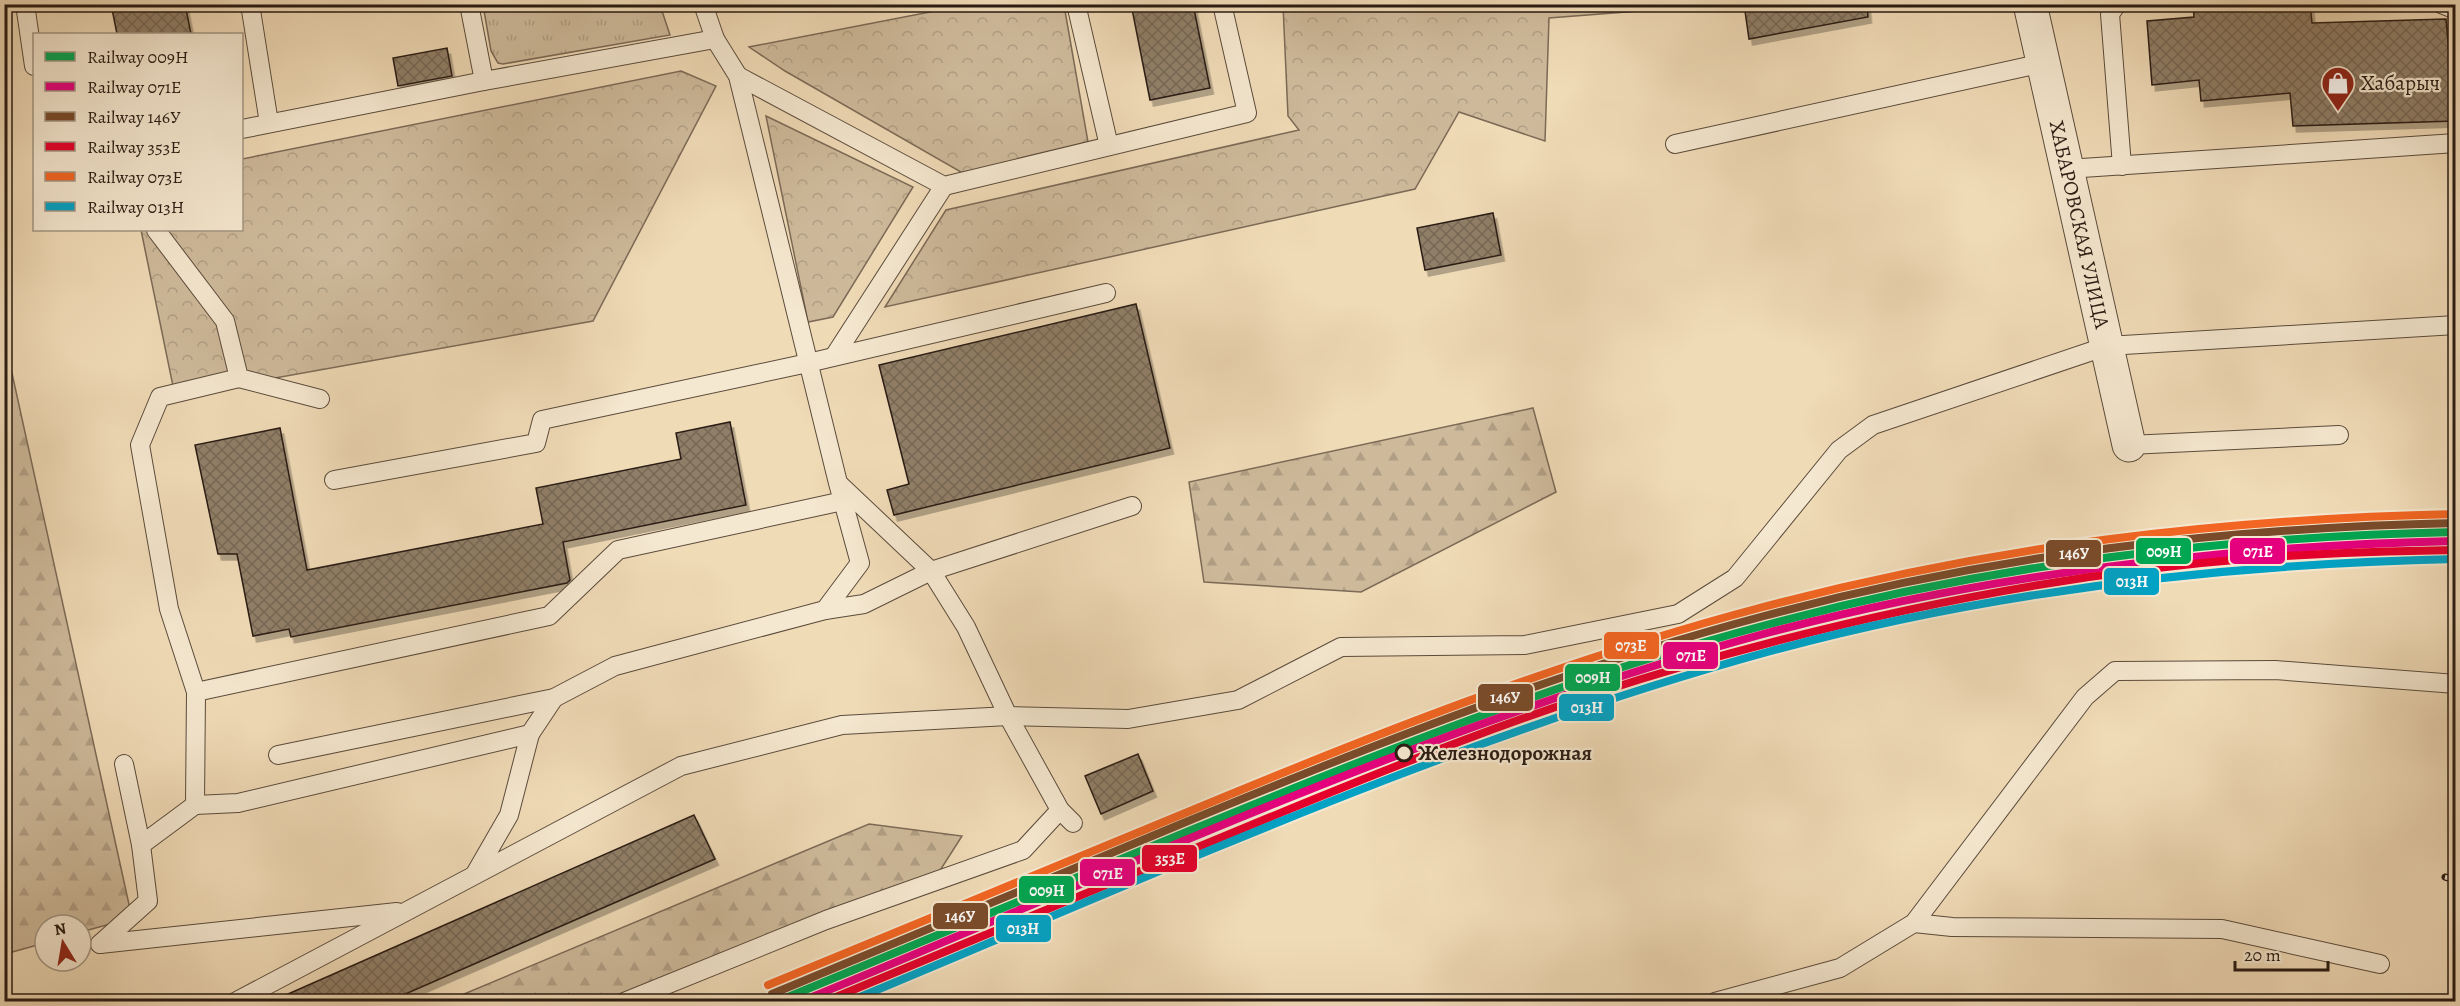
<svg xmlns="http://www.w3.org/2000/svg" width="2460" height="1006" font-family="Alegreya,serif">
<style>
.grass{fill:url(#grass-tufts);stroke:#7c6a57;stroke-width:1.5}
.forest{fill:url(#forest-firs);stroke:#7c6a57;stroke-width:1.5}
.park{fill:url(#park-crowns);stroke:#7c6a57;stroke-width:1.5}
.building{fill:url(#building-cross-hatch);stroke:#291b13;stroke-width:1.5;filter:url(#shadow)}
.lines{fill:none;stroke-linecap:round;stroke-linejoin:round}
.lane-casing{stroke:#5b4b3c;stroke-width:20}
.street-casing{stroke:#5b4b3c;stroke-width:35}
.lane{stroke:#f5e8d0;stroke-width:18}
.street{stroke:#f5e8d0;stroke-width:33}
.rail-casing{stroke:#291b13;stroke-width:7}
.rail{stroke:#f5e8d0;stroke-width:4.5;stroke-dasharray:14;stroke-linecap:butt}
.rail-1-casing{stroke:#f5e8d0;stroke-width:12}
.rail-2-casing{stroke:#f5e8d0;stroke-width:12}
.rail-3-casing{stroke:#f5e8d0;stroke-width:12}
.rail-4-casing{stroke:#f5e8d0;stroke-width:12}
.rail-5-casing{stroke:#f5e8d0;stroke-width:12}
.rail-6-casing{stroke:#f5e8d0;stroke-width:12}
.rail-1{stroke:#00a651;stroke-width:8}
.rail-2{stroke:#e5007d;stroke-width:8}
.rail-3{stroke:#7a4b2a;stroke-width:8}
.rail-4{stroke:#e4002b;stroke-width:8}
.rail-5{stroke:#f26522;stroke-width:8}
.rail-6{stroke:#02a2c5;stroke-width:8}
.stop-dot{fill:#f5e8d0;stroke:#291b13;stroke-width:3}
.labels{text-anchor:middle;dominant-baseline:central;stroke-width:4.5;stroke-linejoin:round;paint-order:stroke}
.poi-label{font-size:21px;fill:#291b13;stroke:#f5e8d0;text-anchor:start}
.street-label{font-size:21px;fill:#291b13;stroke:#f5e8d0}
.stop-label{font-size:21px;font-weight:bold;fill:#291b13;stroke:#f5e8d0;text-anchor:start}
.line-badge{stroke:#f5e8d0;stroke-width:2}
.badge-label{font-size:16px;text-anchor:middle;font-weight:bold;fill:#fff}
</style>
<defs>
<pattern id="grass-tufts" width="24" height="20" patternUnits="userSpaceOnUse" patternTransform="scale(1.5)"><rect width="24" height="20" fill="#ceba9b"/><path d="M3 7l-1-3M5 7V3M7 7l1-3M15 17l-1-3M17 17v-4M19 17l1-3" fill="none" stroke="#b19f85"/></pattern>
<pattern id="forest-firs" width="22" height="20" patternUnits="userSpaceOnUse" patternTransform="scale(1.5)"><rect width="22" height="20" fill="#ceba9b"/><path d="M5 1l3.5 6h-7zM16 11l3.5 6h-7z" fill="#b19f85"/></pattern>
<pattern id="park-crowns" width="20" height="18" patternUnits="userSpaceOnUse" patternTransform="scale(1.5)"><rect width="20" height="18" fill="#ceba9b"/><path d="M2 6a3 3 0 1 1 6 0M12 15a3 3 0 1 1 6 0" fill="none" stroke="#b19f85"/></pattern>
<pattern id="building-cross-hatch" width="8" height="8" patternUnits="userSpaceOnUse" patternTransform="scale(1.5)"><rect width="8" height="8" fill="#907f68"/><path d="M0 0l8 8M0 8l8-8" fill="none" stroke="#766754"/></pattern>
<filter id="shadow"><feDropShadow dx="3.5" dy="6" stdDeviation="0" flood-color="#0004"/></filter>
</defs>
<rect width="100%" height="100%" fill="#f0dbb7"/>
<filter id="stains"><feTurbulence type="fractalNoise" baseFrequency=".00333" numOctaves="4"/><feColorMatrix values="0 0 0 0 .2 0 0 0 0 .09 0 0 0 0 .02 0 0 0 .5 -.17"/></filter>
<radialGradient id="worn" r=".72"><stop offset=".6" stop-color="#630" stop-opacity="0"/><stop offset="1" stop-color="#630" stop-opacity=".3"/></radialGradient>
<!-- grass -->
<polygon class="grass" points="483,5 660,5 670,35 503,64 498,63 491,51"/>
<!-- forest -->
<g class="forest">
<polygon points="4,337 132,918 81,932 81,925 45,925 45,943 5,954"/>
<polygon points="1533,408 1556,492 1361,592 1204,582 1189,482"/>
<polygon points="869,824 962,836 927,891 634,1001 445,1002"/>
</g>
<!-- park -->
<g class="park">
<polygon points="966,5 1064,5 1088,142 966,175 785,71 749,47"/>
<polygon points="1283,5 1640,5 1639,11 1549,18 1545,141 1459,112 1415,189 885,307 946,210 1299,130 1288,116"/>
<polygon points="681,71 716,86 593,321 175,396 141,230 242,230 242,159"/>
<polygon points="766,116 913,187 833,317 808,322"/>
</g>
<!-- building -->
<g class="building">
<polygon points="111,4 185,4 191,34 117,34"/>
<polygon points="1131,4 1193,4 1210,88 1150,100"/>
<polygon points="1744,4 1867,4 1868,17 1749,39"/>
<polygon points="2193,4 2310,4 2312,23 2446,19 2455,121 2293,126 2290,93 2201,101 2199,80 2152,85 2147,21 2194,17"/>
<polygon points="447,48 452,76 398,86 393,58"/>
<polygon points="1493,213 1501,255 1425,270 1417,228"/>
<polygon points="1136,304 1170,448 894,515 887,490 909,484 879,365"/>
<polygon points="730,422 746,505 563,542 570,580 567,583 291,637 289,629 253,636 237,554 218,554 195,445 280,428 307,570 543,524 536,488 681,459 676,433"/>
<polygon points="1138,754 1153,791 1101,814 1085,776"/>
<polygon points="694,815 715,859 387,1002 270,1002"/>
</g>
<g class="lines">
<defs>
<g id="lane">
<polyline points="25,4 34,66"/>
<polyline points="250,4 269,123"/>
<polyline points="469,4 484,81"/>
<polyline points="1076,4 1109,146"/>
<polyline points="2117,4 2110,14 2122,166"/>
<polyline points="2441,4 2456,10"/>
<polyline points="738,76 944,186 1247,113 1222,4"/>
<polyline points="242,129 484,81 715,39"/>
<polyline points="1675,144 2043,63"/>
<polyline points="2067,169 2456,143"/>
<polyline points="156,230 225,321 239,378 320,399"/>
<polyline points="835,355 944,186"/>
<polyline points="2129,445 2339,435"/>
<polyline points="334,480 536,443 542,420 808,363 1106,293"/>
<polyline points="839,484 931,571 966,627 1008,716 1060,810 1073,823"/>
<polyline points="825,610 864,604 931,571 1132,506"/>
<polyline points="196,692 549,616 618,550 843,501"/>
<polyline points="278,755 554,698 615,666 825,610 860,563 838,483 738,76 715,39 703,4"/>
<polyline points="124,764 141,845"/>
<polyline points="195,805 238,803 530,734 554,698"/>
<polyline points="475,874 509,815 530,734"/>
<polyline points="1914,923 1952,927 2222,929 2380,964"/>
<polyline points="100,944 148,901 141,845 195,805 196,692 169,609 140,445 160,397 239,378"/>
<polyline points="100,944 397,912"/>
<polyline points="235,1002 681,766 842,725 1008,716 1128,719 1238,700 1341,647 1525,645 1678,614 1735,578 1839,450 1873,425 2107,346 2456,325"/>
<polyline points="624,1002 826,920 1023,850 1060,810"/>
<polyline points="1715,1002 1840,968 1914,923 2085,697 2115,671 2275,670 2456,684"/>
</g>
<g id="street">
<path id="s1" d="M 2030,4 L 2129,445"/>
</g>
</defs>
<!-- lane casing -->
<use href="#lane" class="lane-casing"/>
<!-- street casing -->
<use href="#street" class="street-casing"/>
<!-- lane -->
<use href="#lane" class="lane"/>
<!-- street -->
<use href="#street" class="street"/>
<defs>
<polyline id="rail" points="2445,877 2456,880"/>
</defs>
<!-- rail casing -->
<use href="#rail" class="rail-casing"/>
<!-- rail -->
<use href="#rail" class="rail"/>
<defs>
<path id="rail-1" d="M 776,1002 C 912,946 1048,889 1184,833 C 1375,754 1566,678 1766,625 C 1993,564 2220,537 2456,532"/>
<path id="rail-2" d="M 800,1002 C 1119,871 1434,723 1767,633 C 1993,573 2222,546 2456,541"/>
<path id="rail-3" d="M 772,994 C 908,938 1044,881 1181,824 C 1372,745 1564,669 1764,616 C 1992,555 2220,528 2456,523"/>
<path id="rail-4" d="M 824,1002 C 964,944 1104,885 1244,828 C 1386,769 1530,711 1678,668 C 1868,613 2062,573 2258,558 C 2324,553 2390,551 2456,550"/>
<path id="rail-5" d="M 768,985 C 905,929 1041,872 1178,816 C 1370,736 1562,660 1763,607 C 1993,546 2218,519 2456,514"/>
<path id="rail-6" d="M 848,1002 C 1152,876 1453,738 1771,651 C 1995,590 2224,564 2456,559"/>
</defs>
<!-- rail-1 casing -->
<use href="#rail-1" class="rail-1-casing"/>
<!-- rail-2 casing -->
<use href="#rail-2" class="rail-2-casing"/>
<!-- rail-3 casing -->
<use href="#rail-3" class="rail-3-casing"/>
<!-- rail-4 casing -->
<use href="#rail-4" class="rail-4-casing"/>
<!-- rail-5 casing -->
<use href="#rail-5" class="rail-5-casing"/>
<!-- rail-6 casing -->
<use href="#rail-6" class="rail-6-casing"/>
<!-- rail-1 -->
<use href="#rail-1" class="rail-1"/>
<!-- rail-2 -->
<use href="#rail-2" class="rail-2"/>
<!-- rail-3 -->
<use href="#rail-3" class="rail-3"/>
<!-- rail-4 -->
<use href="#rail-4" class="rail-4"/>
<!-- rail-5 -->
<use href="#rail-5" class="rail-5"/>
<!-- rail-6 -->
<use href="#rail-6" class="rail-6"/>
</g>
<!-- icons -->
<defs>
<symbol id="shop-pin" viewBox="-11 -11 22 30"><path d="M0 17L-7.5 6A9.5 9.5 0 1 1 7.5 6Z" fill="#8f2418" stroke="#f5e8d0"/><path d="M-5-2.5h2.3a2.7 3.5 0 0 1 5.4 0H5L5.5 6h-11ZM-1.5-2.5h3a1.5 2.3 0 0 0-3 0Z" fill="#fff"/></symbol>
</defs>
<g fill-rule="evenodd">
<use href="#shop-pin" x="2319" y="64" width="38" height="52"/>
</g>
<!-- markers -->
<circle class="stop-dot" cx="1404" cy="753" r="8"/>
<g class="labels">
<!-- poi labels -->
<g class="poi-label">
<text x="2361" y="83">Хабарыч</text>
</g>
<!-- street labels -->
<g class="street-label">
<text stroke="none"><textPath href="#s1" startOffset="226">ХАБАРОВСКАЯ УЛИЦА</textPath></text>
</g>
<!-- stop labels -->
<g class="stop-label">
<text x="1418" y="753">Железнодорожная</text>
</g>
</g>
<g class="line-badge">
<rect x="2135" y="537" width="57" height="28" rx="6" fill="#00a651"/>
<rect x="2229" y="537" width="57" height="28" rx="6" fill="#e5007d"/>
<rect x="2045" y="539" width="57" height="29" rx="6" fill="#7a4b2a"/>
<rect x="2103" y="567" width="57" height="29" rx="6" fill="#02a2c5"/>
<rect x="1603" y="631" width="57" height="29" rx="6" fill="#f26522"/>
<rect x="1662" y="641" width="57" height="29" rx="6" fill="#e5007d"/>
<rect x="1564" y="663" width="57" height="29" rx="6" fill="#00a651"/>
<rect x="1477" y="683" width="57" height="29" rx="6" fill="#7a4b2a"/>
<rect x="1558" y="693" width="57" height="29" rx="6" fill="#02a2c5"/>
<rect x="1141" y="844" width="57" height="29" rx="6" fill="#e4002b"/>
<rect x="1079" y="858" width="57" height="29" rx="6" fill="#e5007d"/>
<rect x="1018" y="875" width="57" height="29" rx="6" fill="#00a651"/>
<rect x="932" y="902" width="57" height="28" rx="6" fill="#7a4b2a"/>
<rect x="995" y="914" width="57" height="29" rx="6" fill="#02a2c5"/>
</g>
<g class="badge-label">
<text x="2164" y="557">009Н</text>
<text x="2258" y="557">071Е</text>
<text x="2074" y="559">146У</text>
<text x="2132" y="587">013Н</text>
<text x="1631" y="651">073Е</text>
<text x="1691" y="661">071Е</text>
<text x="1593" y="683">009Н</text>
<text x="1505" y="703">146У</text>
<text x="1587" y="713">013Н</text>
<text x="1170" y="864">353Е</text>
<text x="1108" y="879">071Е</text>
<text x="1047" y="896">009Н</text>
<text x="960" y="922">146У</text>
<text x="1023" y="934">013Н</text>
</g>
<!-- margin -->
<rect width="2460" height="1006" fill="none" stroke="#f0dbb7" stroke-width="24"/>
<rect x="6" y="6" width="2448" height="994" fill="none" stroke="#291b13" stroke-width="3"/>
<rect x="12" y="12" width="2436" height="982" fill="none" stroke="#291b13" stroke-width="1.5"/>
<!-- legend -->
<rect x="33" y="33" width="210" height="198" fill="#f5e8d0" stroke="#a39684" stroke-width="1.5"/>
<rect x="45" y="52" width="30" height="9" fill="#00a651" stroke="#a39684" stroke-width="1.5"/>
<text x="87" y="63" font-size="18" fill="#291b13">Railway 009Н</text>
<rect x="45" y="82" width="30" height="9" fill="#e5007d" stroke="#a39684" stroke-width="1.5"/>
<text x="87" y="93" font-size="18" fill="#291b13">Railway 071Е</text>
<rect x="45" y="112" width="30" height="9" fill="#7a4b2a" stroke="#a39684" stroke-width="1.5"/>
<text x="87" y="123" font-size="18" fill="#291b13">Railway 146У</text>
<rect x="45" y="142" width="30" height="9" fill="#e4002b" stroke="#a39684" stroke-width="1.5"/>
<text x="87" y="153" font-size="18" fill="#291b13">Railway 353Е</text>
<rect x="45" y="172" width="30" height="9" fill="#f26522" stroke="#a39684" stroke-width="1.5"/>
<text x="87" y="183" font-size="18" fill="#291b13">Railway 073Е</text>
<rect x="45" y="202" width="30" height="9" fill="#02a2c5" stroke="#a39684" stroke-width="1.5"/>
<text x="87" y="213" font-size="18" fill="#291b13">Railway 013Н</text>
<!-- north arrow -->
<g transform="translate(63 943) rotate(349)"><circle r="28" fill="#f5e8d0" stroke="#a39684" stroke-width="1.5"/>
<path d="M0-4.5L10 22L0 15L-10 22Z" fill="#8f2418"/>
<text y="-9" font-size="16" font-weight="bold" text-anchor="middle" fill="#291b13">N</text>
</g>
<!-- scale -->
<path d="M2235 961v9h93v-9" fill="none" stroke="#291b13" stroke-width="3"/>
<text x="2244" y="961" font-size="18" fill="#291b13" stroke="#f5e8d0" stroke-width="4.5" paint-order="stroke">20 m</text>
<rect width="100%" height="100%" filter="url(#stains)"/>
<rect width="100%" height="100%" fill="url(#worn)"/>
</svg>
